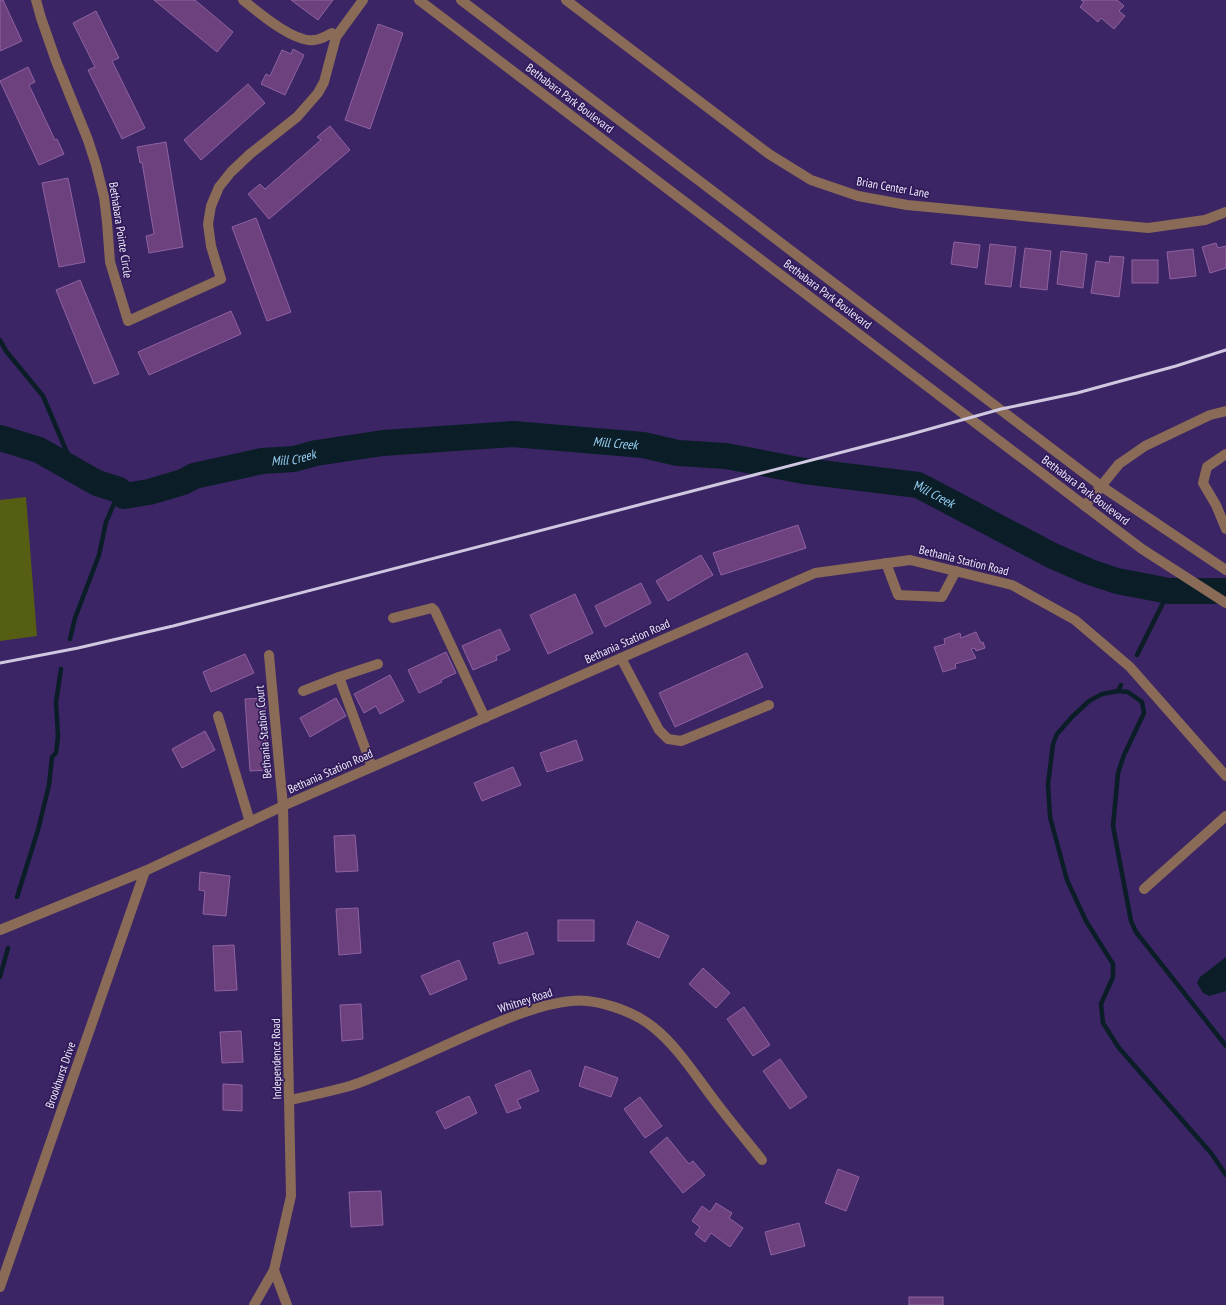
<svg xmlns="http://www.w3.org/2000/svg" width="1226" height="1305" font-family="'PT Sans Narrow',sans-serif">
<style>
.green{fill:#565e13}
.water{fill:#0b1e28}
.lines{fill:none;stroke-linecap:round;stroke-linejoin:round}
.stream{stroke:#0b1e28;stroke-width:4.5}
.river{stroke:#0b1e28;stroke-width:26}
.building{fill:#6d417e;stroke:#8f62a1}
.minor{stroke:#896b57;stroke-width:10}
.rail{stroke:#cfc8e0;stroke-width:3}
.labels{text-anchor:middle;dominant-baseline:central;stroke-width:3.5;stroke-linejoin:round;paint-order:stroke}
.street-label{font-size:12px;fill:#ece9f9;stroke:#311a59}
.water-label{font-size:13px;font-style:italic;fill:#97d0f3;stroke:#311a59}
</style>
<rect width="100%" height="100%" fill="#3b2565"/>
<!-- green -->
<polygon class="green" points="26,497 37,636 0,641 0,500"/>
<!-- water -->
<polygon class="water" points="1226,957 1226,991 1209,996 1203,993 1197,983 1200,977"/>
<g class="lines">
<!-- stream -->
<g class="stream">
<polyline points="0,340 6,351 43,396 74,469"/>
<polyline points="70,639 75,618 99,555 106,522 114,504 124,496"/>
<polyline points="1137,655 1169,591"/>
<polyline points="1118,691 1121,685"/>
<polyline points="17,897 38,830 49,785 52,757 56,753 58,736 56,702 61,669"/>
<polyline points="0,977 8,948"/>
<polyline points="1226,1046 1136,932 1131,921 1113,826 1118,773 1124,755 1144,713 1142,702 1128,692 1118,691 1102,694 1089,701 1072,717 1057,734 1053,744 1048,784 1050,817 1067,880 1086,921 1113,964 1113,977 1101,1004 1103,1023 1119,1048 1211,1153 1226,1175"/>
</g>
<!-- river -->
<path class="river" id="s1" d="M 0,438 L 39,450 L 97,483 L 119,490 L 124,496 L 149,492 L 183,482 L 194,476 L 262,461 L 294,459 L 316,453 L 383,443 L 513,434 L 643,445 L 678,453 L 726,456 L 804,471 L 918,485 L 1053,556 L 1090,572 L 1117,581 L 1169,591 L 1226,591"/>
</g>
<!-- building -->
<g class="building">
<polygon points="0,0 3,0 22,41 0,51"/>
<polygon points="154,0 195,0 233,32 217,52"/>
<polygon points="291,0 333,0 318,20"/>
<polygon points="1081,0 1117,0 1124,6 1119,11 1125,16 1114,29 1101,18 1098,22 1080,7 1084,2"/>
<polygon points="96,11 119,58 112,61 145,128 122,139 88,70 95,67 73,23"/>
<polygon points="378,24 403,33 370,129 345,120"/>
<polygon points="293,49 304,55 285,95 261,84 266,74 270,76 282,50 291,54"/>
<polygon points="28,67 35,82 29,85 55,140 57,139 64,154 39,165 0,81"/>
<polygon points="248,84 265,103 201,160 184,140"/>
<polygon points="330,126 350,150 269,219 248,194 260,184 265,189 321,140 317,137"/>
<polygon points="166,142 183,247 149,253 146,236 154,234 142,162 140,163 137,147"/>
<polygon points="68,178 85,262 59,267 42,183"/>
<polygon points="256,218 291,312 267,321 232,227"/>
<polygon points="954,242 980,245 977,268 951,264"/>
<polygon points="1216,243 1218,248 1226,246 1226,268 1210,273 1202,247"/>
<polygon points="990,244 1016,247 1011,287 985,284"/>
<polygon points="1025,248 1051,251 1047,290 1020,287"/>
<polygon points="1193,249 1196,276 1170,279 1167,252"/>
<polygon points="1061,251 1087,254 1083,288 1057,284"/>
<polygon points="1110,256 1124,257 1119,297 1091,293 1096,261 1109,263"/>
<rect x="1132" y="260" width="26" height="23"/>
<polygon points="80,280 119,374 94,384 56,290"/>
<polygon points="231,311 241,334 149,375 138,352"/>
<polygon points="798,525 806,548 721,575 713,553"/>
<polygon points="701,555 713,575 668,601 656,581"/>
<polygon points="641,583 651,603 605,627 595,606"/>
<polygon points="575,594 593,633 548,654 530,615"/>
<polygon points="500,629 510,650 496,656 497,660 473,670 462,646"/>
<polygon points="976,632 981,643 983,642 985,648 976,651 975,648 971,649 976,658 955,664 956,668 943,672 934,647 945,644 944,639 960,633 961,638"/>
<polygon points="446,652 456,673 441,680 442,682 419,693 408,670"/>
<polygon points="747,653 763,687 675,727 659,693"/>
<polygon points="245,654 254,673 211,692 203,672"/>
<polygon points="390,675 404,701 380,714 376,706 364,713 354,694"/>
<polygon points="265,698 270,770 250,771 245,699"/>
<polygon points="336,698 346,716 310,737 300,718"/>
<polygon points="205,731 215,750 182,768 172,749"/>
<polygon points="576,740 583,760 547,772 540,753"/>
<polygon points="513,767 521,785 482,801 474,783"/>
<polygon points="355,835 358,871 336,872 334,836"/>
<polygon points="200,872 230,876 226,916 203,914 205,891 199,890"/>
<polygon points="358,908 361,953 339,955 336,909"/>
<rect x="558" y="920" width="36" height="21"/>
<polygon points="637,921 669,936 659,958 627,944"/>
<polygon points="527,932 534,954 499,964 493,943"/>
<polygon points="234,945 237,990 215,991 213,946"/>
<polygon points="459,960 467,979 430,995 421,976"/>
<polygon points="703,968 730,993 716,1008 689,984"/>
<polygon points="361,1004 363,1039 342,1041 340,1005"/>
<polygon points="744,1007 770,1045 753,1056 727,1019"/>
<polygon points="241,1031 243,1062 222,1063 220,1032"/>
<polygon points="780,1059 807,1097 790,1109 763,1071"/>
<polygon points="585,1066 618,1078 611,1097 579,1086"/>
<polygon points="530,1070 539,1091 517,1100 521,1108 507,1113 495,1085"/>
<polygon points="223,1084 242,1085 242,1111 223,1110"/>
<polygon points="469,1096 477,1113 445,1129 436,1112"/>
<polygon points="640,1097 662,1126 645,1138 624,1109"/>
<polygon points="667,1137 689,1164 693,1161 705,1175 683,1193 650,1152"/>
<polygon points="838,1169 859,1177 846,1211 825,1203"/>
<polygon points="381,1191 383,1225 351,1227 349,1192"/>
<polygon points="716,1203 732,1213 729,1218 743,1228 730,1247 711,1233 705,1242 695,1234 700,1227 692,1221 702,1206 710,1212"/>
<polygon points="799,1223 805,1246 771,1255 765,1232"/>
<rect x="909" y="1297" width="34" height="8"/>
</g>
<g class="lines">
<!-- minor -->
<g class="minor">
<polyline points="36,0 41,18 56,61 88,140 96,165 104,197 107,222 110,262 128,321 221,279 211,246 208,224 211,206 219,187 231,172 250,154 297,117 318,93 324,82 336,37 363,0"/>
<path d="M 243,0 C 258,12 294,43 314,40 C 321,40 326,36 332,33 L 336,37"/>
<polyline points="419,0 1085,506 1142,549 1226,603"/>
<polyline points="461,0 1101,486 1226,570"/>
<polyline points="566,0 769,154 811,180 858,196 907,205 1148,228 1205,220 1226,212"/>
<polyline points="1226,454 1207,467 1203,483 1216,505 1226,529"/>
<polyline points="1085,506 1119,464 1145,446 1210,415 1226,411"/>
<polyline points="886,563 898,595 942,597 956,571"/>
<polyline points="393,618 432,608 435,611 485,718"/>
<polyline points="621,658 659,730 668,739 681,741 769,705"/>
<polyline points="339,677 378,664"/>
<polyline points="303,691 339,677 372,767"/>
<polyline points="218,716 250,822"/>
<polyline points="1144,889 1226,816"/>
<polyline points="0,930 145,871 283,806 815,573 910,560 1012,585 1075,620 1130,667 1226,776"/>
<path d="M 290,1100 C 309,1096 327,1092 346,1087 C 358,1084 371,1078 383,1073 C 424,1056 463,1036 504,1020 C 526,1011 548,1003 571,1001 C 596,998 633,1011 653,1027 C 678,1047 695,1075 715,1101 C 730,1121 746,1140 762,1160"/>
<polyline points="274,1270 287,1305"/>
<polyline points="0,1287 145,871"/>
<polyline points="254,1305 274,1270 291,1196 283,806 269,655"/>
</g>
<!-- rail -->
<polyline class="rail" points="0,663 78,648 173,626 908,435 1001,409 1077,393 1176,366 1226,350"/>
</g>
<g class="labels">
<!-- street labels -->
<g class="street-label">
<text transform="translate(570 98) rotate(37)">Bethabara Park Boulevard</text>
<text transform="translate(893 187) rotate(10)">Brian Center Lane</text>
<text transform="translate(121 230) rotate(81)">Bethabara Pointe Circle</text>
<text transform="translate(828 294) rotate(37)">Bethabara Park Boulevard</text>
<text transform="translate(1086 490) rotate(37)">Bethabara Park Boulevard</text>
<text transform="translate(964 560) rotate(14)">Bethania Station Road</text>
<text transform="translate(627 641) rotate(-24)">Bethania Station Road</text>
<text transform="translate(263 732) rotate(-95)">Bethania Station Court</text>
<text transform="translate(330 771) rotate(-24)">Bethania Station Road</text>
<text transform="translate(525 1000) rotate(-18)">Whitney Road</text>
<text transform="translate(276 1059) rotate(-91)">Independence Road</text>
<text transform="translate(60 1075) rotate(-71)">Brookhurst Drive</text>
</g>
<!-- water labels -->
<g class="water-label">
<text stroke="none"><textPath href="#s1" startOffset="637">Mill Creek</textPath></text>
<text stroke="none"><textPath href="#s1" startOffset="313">Mill Creek</textPath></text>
<text stroke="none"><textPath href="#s1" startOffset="961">Mill Creek</textPath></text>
</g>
</g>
</svg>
